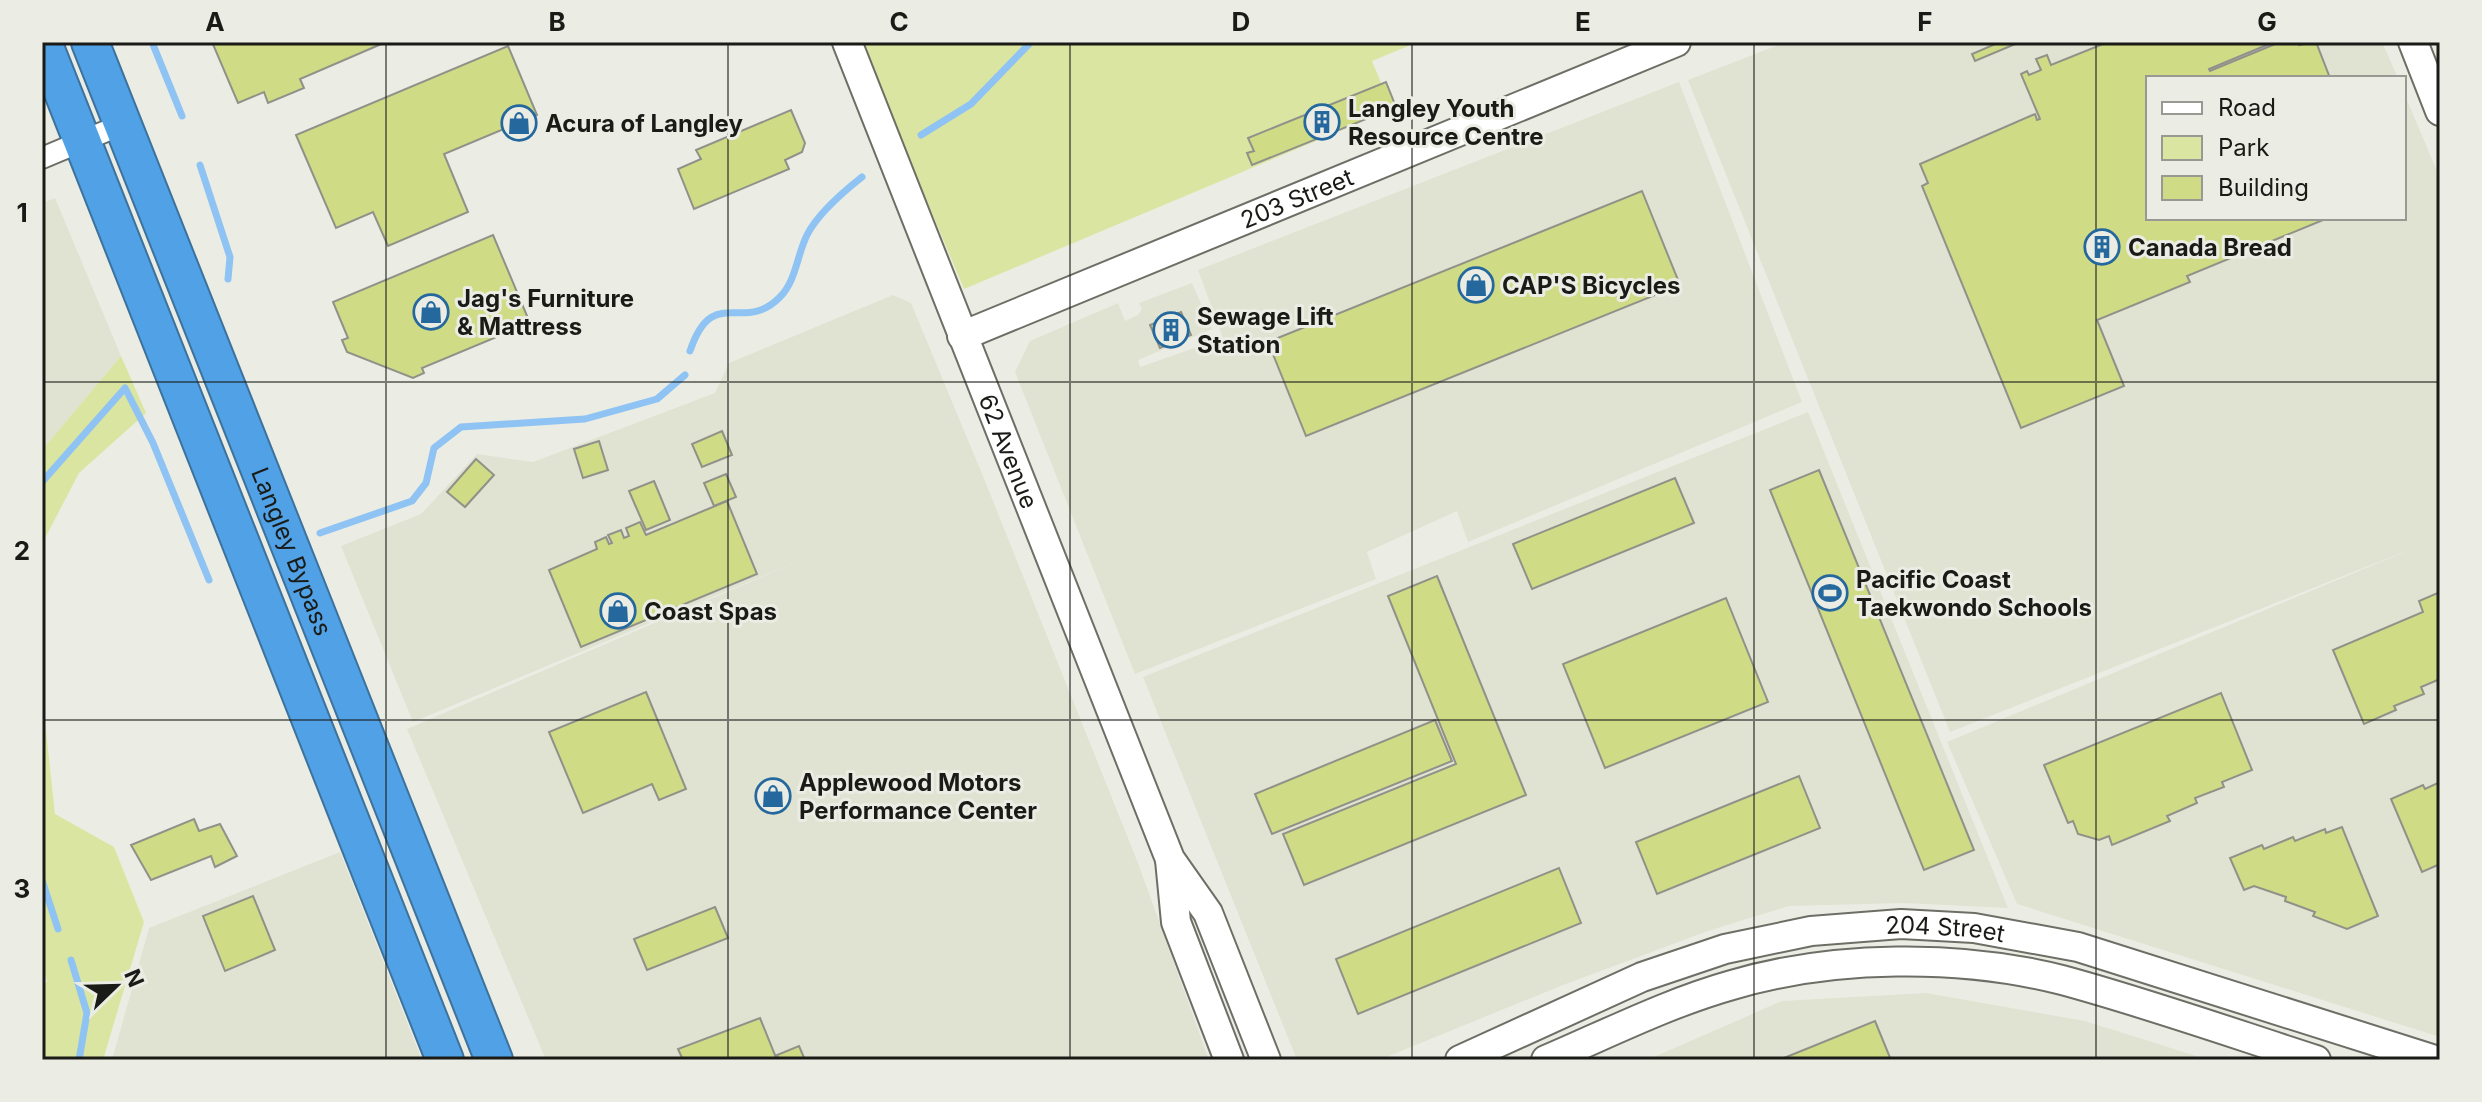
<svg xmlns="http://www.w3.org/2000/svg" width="2482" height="1102" font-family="Inter,sans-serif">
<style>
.built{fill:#e0e3d2}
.green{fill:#dbe5a2}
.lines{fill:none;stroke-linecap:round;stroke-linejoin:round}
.stream{stroke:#8ec3f3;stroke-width:7}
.building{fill:#d0db85;stroke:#909289;stroke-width:2}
.street-casing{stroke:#6d6f66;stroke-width:24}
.secondary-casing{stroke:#6d6f66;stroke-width:32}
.highway-casing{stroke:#3d729d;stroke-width:40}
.street{stroke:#fff;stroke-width:20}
.secondary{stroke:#fff;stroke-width:28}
.highway{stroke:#50a1e5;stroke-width:36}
.grid{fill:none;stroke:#1a1b17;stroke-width:2;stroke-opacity:0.55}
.labels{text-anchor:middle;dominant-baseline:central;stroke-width:6;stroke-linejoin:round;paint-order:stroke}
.poi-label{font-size:24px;font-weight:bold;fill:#1a1b17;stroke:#ebede4;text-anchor:start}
.street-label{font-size:24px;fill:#1a1b17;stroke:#ebede4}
.neatline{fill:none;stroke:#1a1b17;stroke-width:3}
.grid-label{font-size:26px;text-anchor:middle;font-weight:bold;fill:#1a1b17}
</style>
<rect width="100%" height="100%" fill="#ebede4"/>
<!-- built -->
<g class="built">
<polygon points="1786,42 2382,42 2398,78 2148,78 2148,218 2404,218 2404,93 2440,178 2440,1037 2017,904 1947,742 2419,546 1950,732 1688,80"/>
<polygon points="1679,82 1802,402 1468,542 1457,511 1367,552 1376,579 1135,674 1015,372 1030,341 1118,303 1125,321 1138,315 1142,309 1139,303 1192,283 1212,329 1138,360 1140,367 1223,338 1198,270"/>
<polygon points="55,198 121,356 42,450 42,203"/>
<polygon points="893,295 911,303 985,481 1138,863 1209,1060 546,1060 407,729 806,558 413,722 341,546 421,514 477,454 533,462 715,393 729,363"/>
<polygon points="1808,412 2008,908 1904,903 1789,906 1708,931 1563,985 1379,1060 1297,1060 1143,677"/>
<polygon points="340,852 422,1060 112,1060 149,928"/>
<polygon points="1926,993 2085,1021 2209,1060 1647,1060 1782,1001"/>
</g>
<!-- green -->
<g class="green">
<polygon points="860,42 1418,42 1372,61 1392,109 964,289"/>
<polygon points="121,356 146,413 79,473 42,544 42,450"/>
<polygon points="42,693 55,814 114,847 144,922 103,1060 42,1060 42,984 47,982 42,960"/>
</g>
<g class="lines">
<!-- stream -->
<g class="stream">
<polyline points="152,42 182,116"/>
<polyline points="921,135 971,104 1031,42"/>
<polyline points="200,165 230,257 228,279"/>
<path d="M 690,351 C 713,283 743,335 780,297 C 796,281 797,255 807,235 C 818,213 843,192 862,177"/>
<polyline points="42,482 125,388 153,443 209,580"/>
<polyline points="320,533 412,501 426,483 434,448 461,427 585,419 657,399 685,375"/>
<polyline points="42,880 58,929"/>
<polyline points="71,960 87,1013 79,1060"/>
</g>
</g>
<!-- building -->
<g class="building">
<polygon points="212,42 386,42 300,79 304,88 268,103 264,92 238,103"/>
<polygon points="2000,42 2020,42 1975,61 1972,54"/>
<polygon points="2108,42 2274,42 2209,69 2210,71 2280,42 2298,42 2299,45 2316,42 2330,78 2148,78 2148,218 2328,218 2187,276 2190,282 2097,320 2124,386 2021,428 1922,186 1928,183 1920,164 2035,114 2037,120 2040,119 2021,74 2027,71 2029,75 2041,70 2036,59 2047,55 2051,65"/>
<polygon points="508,46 537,115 444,154 468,212 388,246 373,212 336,228 296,135"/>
<polygon points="1386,82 1396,107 1252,165 1247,153 1254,151 1248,138"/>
<polygon points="791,110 805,143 802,152 785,160 789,169 694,209 678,169 701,159 696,150"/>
<polygon points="1642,191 1680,285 1306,436 1268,342"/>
<polygon points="493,235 530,323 422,368 424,373 413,378 347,352 342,340 348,338 333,302"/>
<polygon points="1181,312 1191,335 1160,348 1150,325"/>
<polygon points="722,431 732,455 702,467 692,444"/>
<polygon points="599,441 608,470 583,478 574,449"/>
<polygon points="476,459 494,475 465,507 447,492"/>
<polygon points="1819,470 1974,850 1924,870 1770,490"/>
<polygon points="726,474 736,497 714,506 704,483"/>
<polygon points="1675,478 1694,523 1532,589 1513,544"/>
<polygon points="654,481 670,520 646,530 629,491"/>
<polygon points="727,501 757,574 581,647 549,570 597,549 595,542 606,537 609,544 612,543 608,535 621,530 624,538 629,536 626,528 640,522 646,535"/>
<polygon points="1437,576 1526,795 1304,885 1283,834 1456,764 1388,596"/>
<polygon points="2440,592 2440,679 2421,687 2424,694 2394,706 2396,710 2364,724 2333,650 2423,612 2419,601"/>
<polygon points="1726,598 1768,702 1605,768 1563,664"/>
<polygon points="646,692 686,789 659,800 652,784 583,813 549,732"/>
<polygon points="2221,693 2252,770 2222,782 2224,787 2195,798 2197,803 2167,816 2170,821 2112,845 2109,836 2099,840 2078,834 2073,821 2068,823 2044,765"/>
<polygon points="1435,720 1452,761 1272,834 1255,794"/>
<polygon points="1799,776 1820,828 1657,894 1636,842"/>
<polygon points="2440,782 2440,864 2422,872 2391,799 2423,785 2425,789"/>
<polygon points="194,819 199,831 220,824 237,856 215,867 211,856 151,880 131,845"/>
<polygon points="2342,827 2378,916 2347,929 2313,916 2315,912 2285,901 2286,897 2254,886 2244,890 2230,858 2262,845 2264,849 2293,837 2295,841 2325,829 2326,833"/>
<polygon points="1559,868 1581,923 1358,1014 1336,959"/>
<polygon points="253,896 275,950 225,971 203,916"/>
<polygon points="715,907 728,938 647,970 634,939"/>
<polygon points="760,1018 777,1060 683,1060 678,1049"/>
<polygon points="1875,1021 1891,1060 1779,1060"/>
<polygon points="799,1046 805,1060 779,1060 777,1055"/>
</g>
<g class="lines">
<defs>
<polyline id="street" points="42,158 123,124"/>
<g id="secondary">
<path id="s1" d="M 847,42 L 1170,859 L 1208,913 L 1266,1060"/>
<polyline points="2413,42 2440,111"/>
<path id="s2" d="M 962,336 L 1676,42"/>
<polyline points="1170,860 1176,922 1229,1060"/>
<path id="s3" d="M 1460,1060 L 1642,977 L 1725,949 L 1811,931 L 1901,924 L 1974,928 L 2078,947 L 2435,1060"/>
<path d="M 1546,1060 C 1607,1034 1668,1003 1732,985 C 1833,955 1960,954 2062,980 C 2147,1003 2232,1033 2316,1060"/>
</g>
<g id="highway">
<polyline points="43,42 445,1060"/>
<path id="s4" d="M 90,42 L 494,1060"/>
</g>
</defs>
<!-- street casing -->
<use href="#street" class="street-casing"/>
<!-- secondary casing -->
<use href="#secondary" class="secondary-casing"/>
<!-- highway casing -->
<use href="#highway" class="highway-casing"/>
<!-- street -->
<use href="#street" class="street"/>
<!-- secondary -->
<use href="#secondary" class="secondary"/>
<!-- highway -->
<use href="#highway" class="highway"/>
</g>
<!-- grid -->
<path class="grid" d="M 386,42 L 386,1060M 728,42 L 728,1060M 1070,42 L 1070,1060M 1412,42 L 1412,1060M 1754,42 L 1754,1060M 2096,42 L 2096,1060M 42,382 L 2440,382M 42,720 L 2440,720"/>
<!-- icons -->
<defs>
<symbol id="building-ring" viewBox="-11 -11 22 22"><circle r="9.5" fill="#ebede4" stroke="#24689d" stroke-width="1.5"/><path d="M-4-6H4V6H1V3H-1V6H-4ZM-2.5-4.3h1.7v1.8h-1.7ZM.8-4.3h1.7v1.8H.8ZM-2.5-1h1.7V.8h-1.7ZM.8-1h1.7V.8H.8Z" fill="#24689d"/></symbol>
<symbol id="shop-ring" viewBox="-11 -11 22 22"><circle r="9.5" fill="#ebede4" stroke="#24689d" stroke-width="1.5"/><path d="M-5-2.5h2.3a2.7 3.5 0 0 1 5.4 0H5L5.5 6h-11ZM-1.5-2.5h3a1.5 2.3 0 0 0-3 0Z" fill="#24689d"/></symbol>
<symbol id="stadium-ring" viewBox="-11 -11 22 22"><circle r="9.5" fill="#ebede4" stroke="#24689d" stroke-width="1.5"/><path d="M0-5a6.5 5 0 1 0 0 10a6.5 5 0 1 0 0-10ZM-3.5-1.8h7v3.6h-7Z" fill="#24689d"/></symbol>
</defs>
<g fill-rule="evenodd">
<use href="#building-ring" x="1302" y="102" width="40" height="40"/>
<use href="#shop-ring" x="499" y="103" width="40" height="40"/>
<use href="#building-ring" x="2082" y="227" width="40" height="40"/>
<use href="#shop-ring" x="1456" y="265" width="40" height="40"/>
<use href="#shop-ring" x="411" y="292" width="40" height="40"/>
<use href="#building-ring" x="1151" y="310" width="40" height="40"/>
<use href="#stadium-ring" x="1810" y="573" width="40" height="40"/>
<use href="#shop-ring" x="598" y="591" width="40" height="40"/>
<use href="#shop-ring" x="753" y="776" width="40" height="40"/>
</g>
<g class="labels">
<!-- poi labels -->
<g class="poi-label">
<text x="1348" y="108">Langley Youth<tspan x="1348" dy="28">Resource Centre</tspan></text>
<text x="545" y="123">Acura of Langley</text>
<text x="2128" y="247">Canada Bread</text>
<text x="1502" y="285">CAP'S Bicycles</text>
<text x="457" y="298">Jag's Furniture<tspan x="457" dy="28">&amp; Mattress</tspan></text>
<text x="1197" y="316">Sewage Lift<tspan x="1197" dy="28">Station</tspan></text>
<text x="1856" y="579">Pacific Coast<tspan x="1856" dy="28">Taekwondo Schools</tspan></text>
<text x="644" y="611">Coast Spas</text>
<text x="799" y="782">Applewood Motors<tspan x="799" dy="28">Performance Center</tspan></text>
</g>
<!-- street labels -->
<g class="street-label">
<text stroke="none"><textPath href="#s2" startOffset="362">203 Street</textPath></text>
<text stroke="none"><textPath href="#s1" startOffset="440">62 Avenue</textPath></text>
<text stroke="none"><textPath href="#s4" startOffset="548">Langley Bypass</textPath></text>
<text stroke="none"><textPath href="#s3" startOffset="510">204 Street</textPath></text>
</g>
</g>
<!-- border -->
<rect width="2482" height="1102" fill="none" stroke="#ebede4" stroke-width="88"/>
<!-- legend -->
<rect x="2146" y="76" width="260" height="144" fill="#ebede4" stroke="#979992" stroke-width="2"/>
<rect x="2162" y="102" width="40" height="12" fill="#ffffff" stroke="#979992" stroke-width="2"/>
<text x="2218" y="116" font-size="24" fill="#1a1b17">Road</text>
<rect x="2162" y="136" width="40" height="24" fill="#dbe5a2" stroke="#979992" stroke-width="2"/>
<text x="2218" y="156" font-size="24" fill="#1a1b17">Park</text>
<rect x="2162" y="176" width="40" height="24" fill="#d0db85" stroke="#979992" stroke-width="2"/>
<text x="2218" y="196" font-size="24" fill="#1a1b17">Building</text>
<!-- north arrow -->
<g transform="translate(116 986) rotate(67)" stroke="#ebede4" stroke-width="6" paint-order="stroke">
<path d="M0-6L14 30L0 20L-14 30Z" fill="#1a1b17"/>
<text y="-12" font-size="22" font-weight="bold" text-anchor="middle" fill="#1a1b17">N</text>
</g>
<rect x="44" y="44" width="2394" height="1014" class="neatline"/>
<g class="grid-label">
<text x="215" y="31">A</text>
<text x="557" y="31">B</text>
<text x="899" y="31">C</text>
<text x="1241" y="31">D</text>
<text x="1583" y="31">E</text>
<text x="1925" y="31">F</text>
<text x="2267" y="31">G</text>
<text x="22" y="222">1</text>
<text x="22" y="560">2</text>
<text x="22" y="898">3</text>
</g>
</svg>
